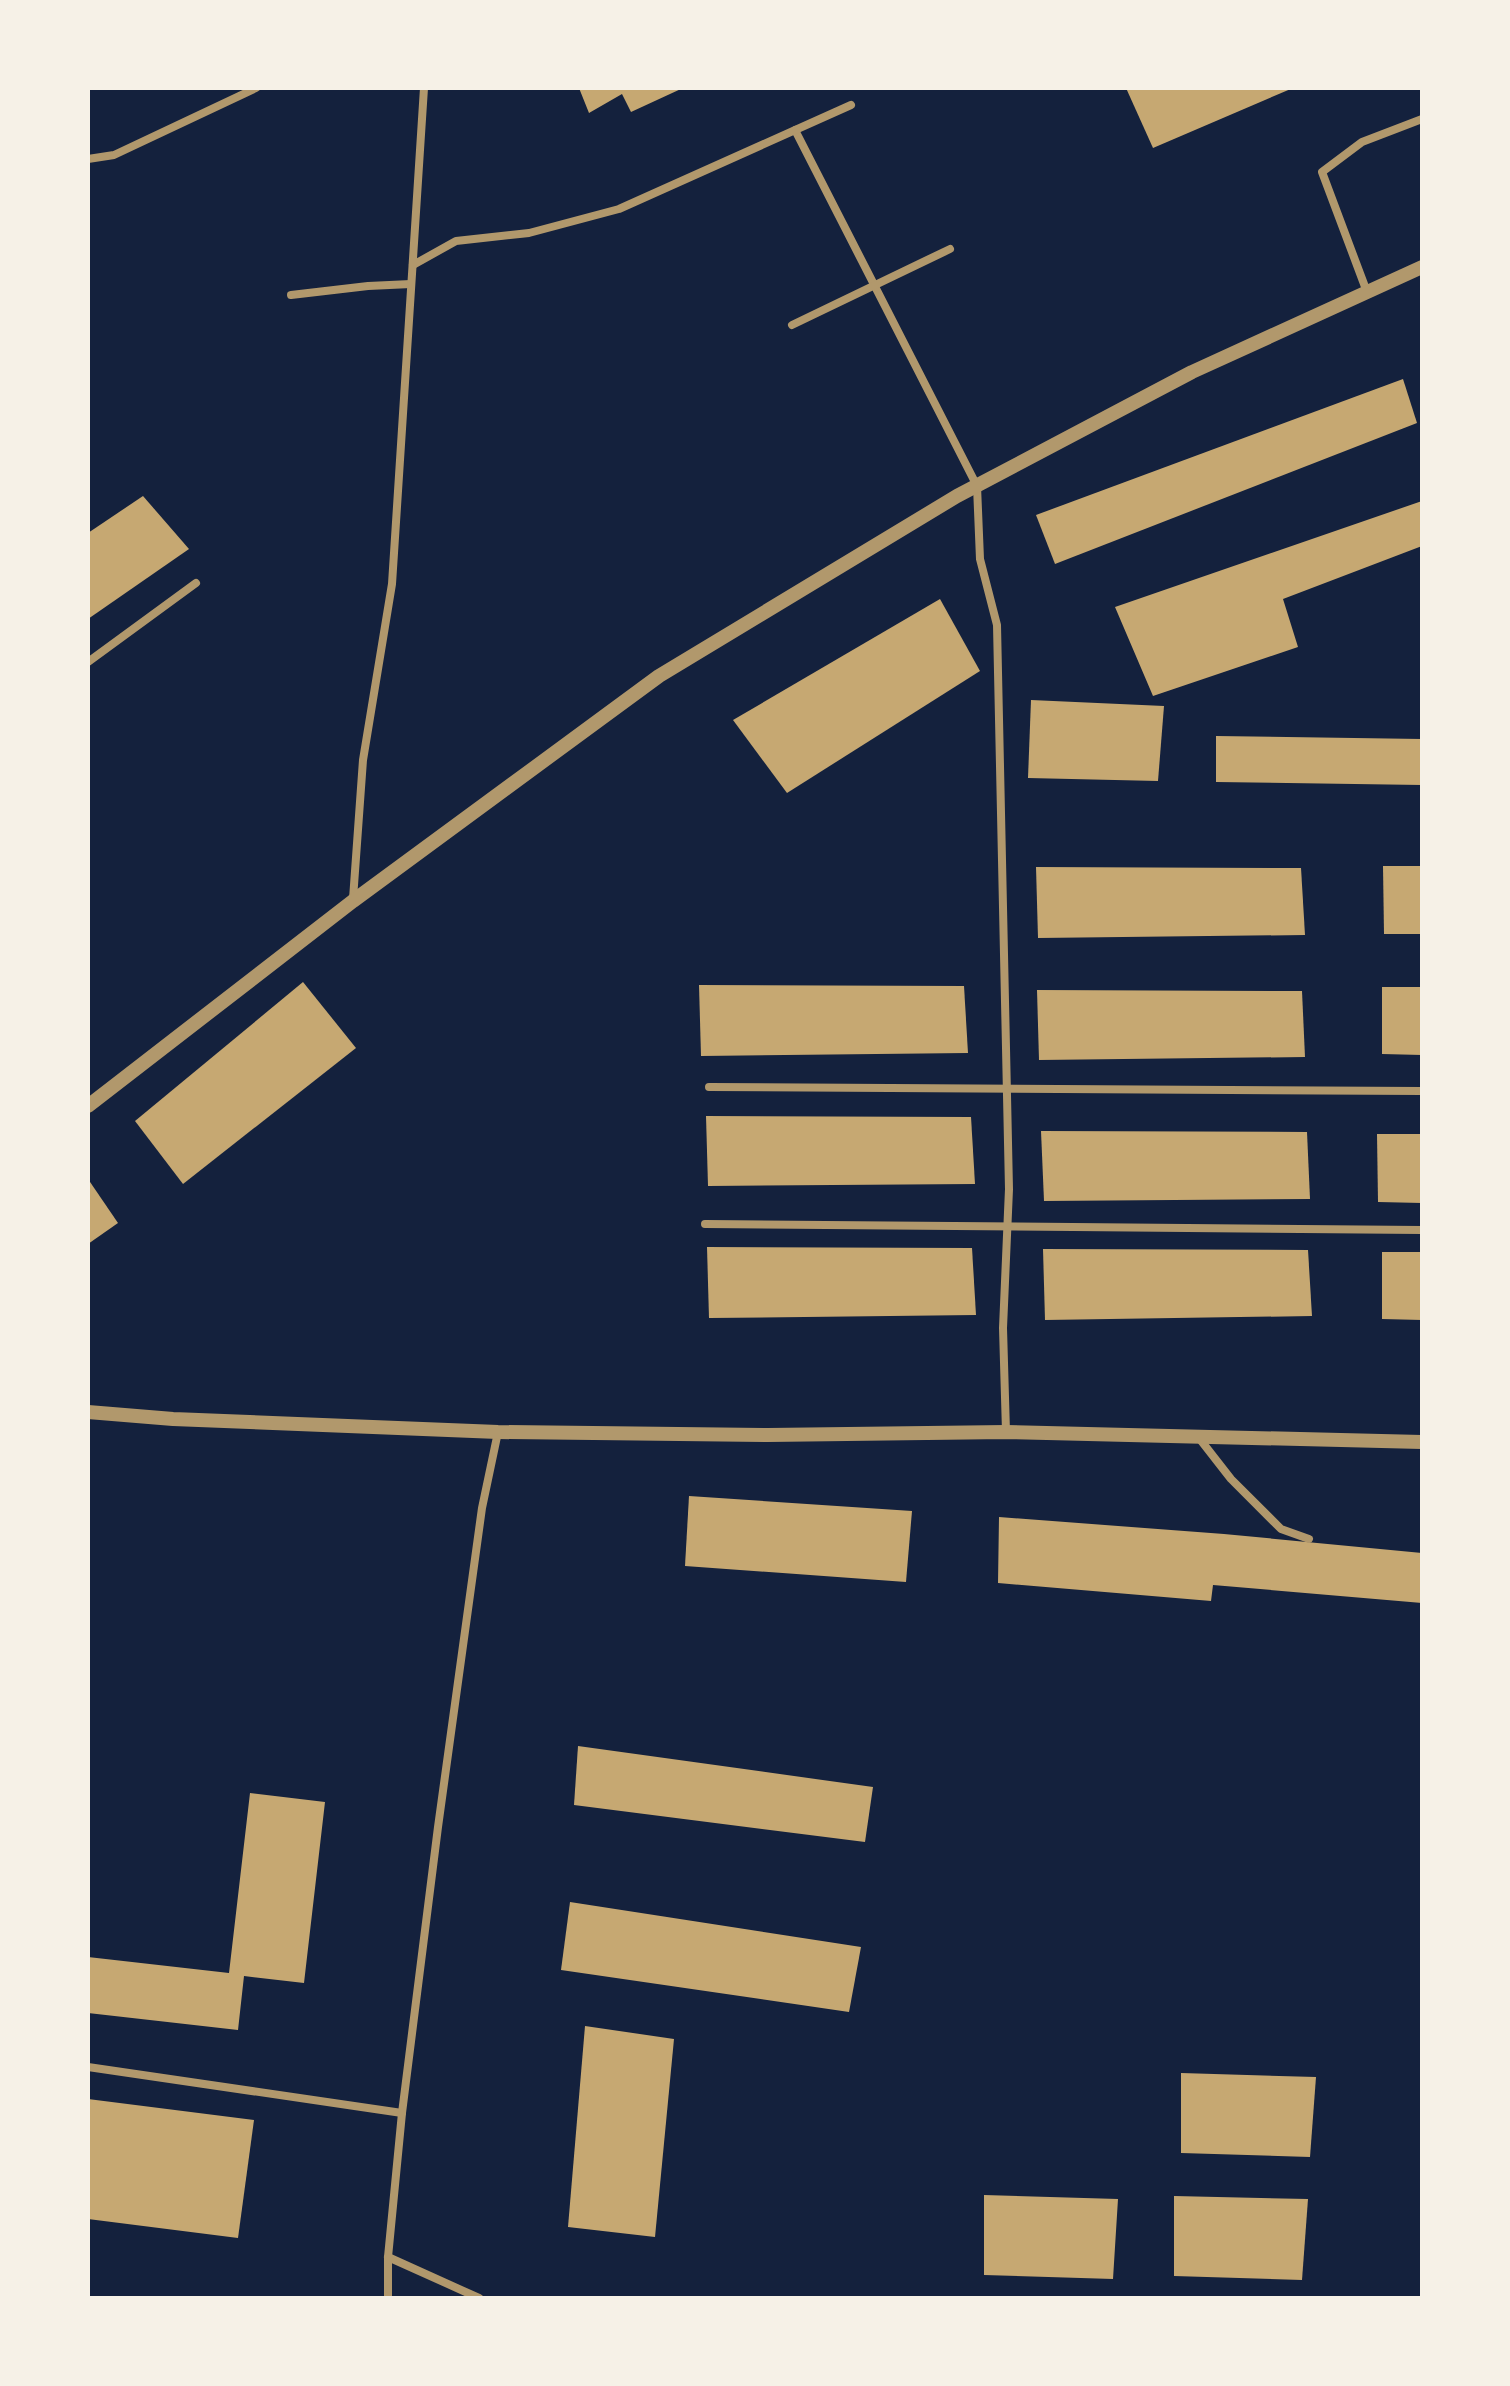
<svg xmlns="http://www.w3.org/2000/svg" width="1510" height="2386" font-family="Commissioner,sans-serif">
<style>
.building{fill:#c6a872}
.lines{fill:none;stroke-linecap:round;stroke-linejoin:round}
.minor{stroke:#b1986c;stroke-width:8}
.tertiary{stroke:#b1986c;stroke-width:14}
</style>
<rect width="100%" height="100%" fill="#14213d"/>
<!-- building -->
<g class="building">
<polygon points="579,88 683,88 631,112 622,94 589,113"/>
<polygon points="1126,88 1293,88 1153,148"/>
<polygon points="1403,379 1417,423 1055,564 1036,515"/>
<polygon points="143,496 189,549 88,619 88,533"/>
<polygon points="1422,501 1422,546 1283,599 1298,647 1153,696 1115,607"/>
<polygon points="940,599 980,671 787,793 733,720"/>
<polygon points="1031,700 1164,706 1158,781 1028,778"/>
<polygon points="1216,736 1422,739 1422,785 1216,782"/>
<polygon points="1383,866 1422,866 1422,934 1384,934"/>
<polygon points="1036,867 1301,868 1305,935 1038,938"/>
<polygon points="303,982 356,1048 183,1184 135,1121"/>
<polygon points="699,985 964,986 968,1053 701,1056"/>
<polygon points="1382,987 1422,987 1422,1055 1382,1054"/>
<polygon points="1037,990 1302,991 1305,1057 1039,1060"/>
<polygon points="706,1116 971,1117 975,1184 708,1186"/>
<polygon points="1041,1131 1307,1132 1310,1199 1044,1201"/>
<polygon points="1377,1134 1422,1134 1422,1203 1378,1202"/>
<polygon points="88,1179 118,1223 88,1244"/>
<polygon points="707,1247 972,1248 976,1315 709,1318"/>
<polygon points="1043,1249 1308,1250 1312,1316 1045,1320"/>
<polygon points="1382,1252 1422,1252 1422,1320 1382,1319"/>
<polygon points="689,1496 912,1511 906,1582 685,1566"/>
<polygon points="999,1517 1224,1534 1422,1553 1422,1603 1213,1585 1211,1601 998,1583"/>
<polygon points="578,1746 873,1787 865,1842 574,1805"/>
<polygon points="250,1793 325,1802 304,1983 244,1976 238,2030 88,2013 88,1957 229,1973"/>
<polygon points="570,1902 861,1947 849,2012 561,1970"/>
<polygon points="585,2026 674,2039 655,2237 568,2227"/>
<polygon points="1181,2073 1316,2077 1310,2157 1181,2153"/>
<polygon points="88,2099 254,2120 238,2238 88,2219"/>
<polygon points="984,2195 1118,2199 1113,2279 984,2275"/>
<polygon points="1174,2196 1308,2199 1302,2280 1174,2276"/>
</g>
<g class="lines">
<!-- minor -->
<g class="minor">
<polyline points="795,130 977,486 980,559 997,625 1009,1189 1003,1328 1006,1432"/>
<polyline points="88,159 114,155 256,88"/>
<polyline points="413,265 456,241 529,233 619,209 851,105"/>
<polyline points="1367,292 1322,172 1362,142 1422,119"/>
<polyline points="291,295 368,286 411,284"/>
<polyline points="792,325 950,249"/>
<polyline points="88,662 196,583"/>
<polyline points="353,899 363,760 392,584 424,88"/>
<polyline points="709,1087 1422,1091"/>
<polyline points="705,1224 1422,1230"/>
<polyline points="1199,1438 1231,1479 1281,1529 1309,1539"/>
<polyline points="88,2067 402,2113"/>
<polyline points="388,2257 479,2298"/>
<polyline points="388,2298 388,2257 402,2113 438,1827 482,1508 498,1432"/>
</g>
<!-- tertiary -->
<g class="tertiary">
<polyline points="88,1106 353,901 659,676 957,496 1192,372 1422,267"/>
<polyline points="88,1412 173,1419 498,1432 768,1435 1006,1432 1422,1442"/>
</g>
</g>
<!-- border -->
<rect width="1510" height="2386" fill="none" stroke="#f6f1e7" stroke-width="180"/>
</svg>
